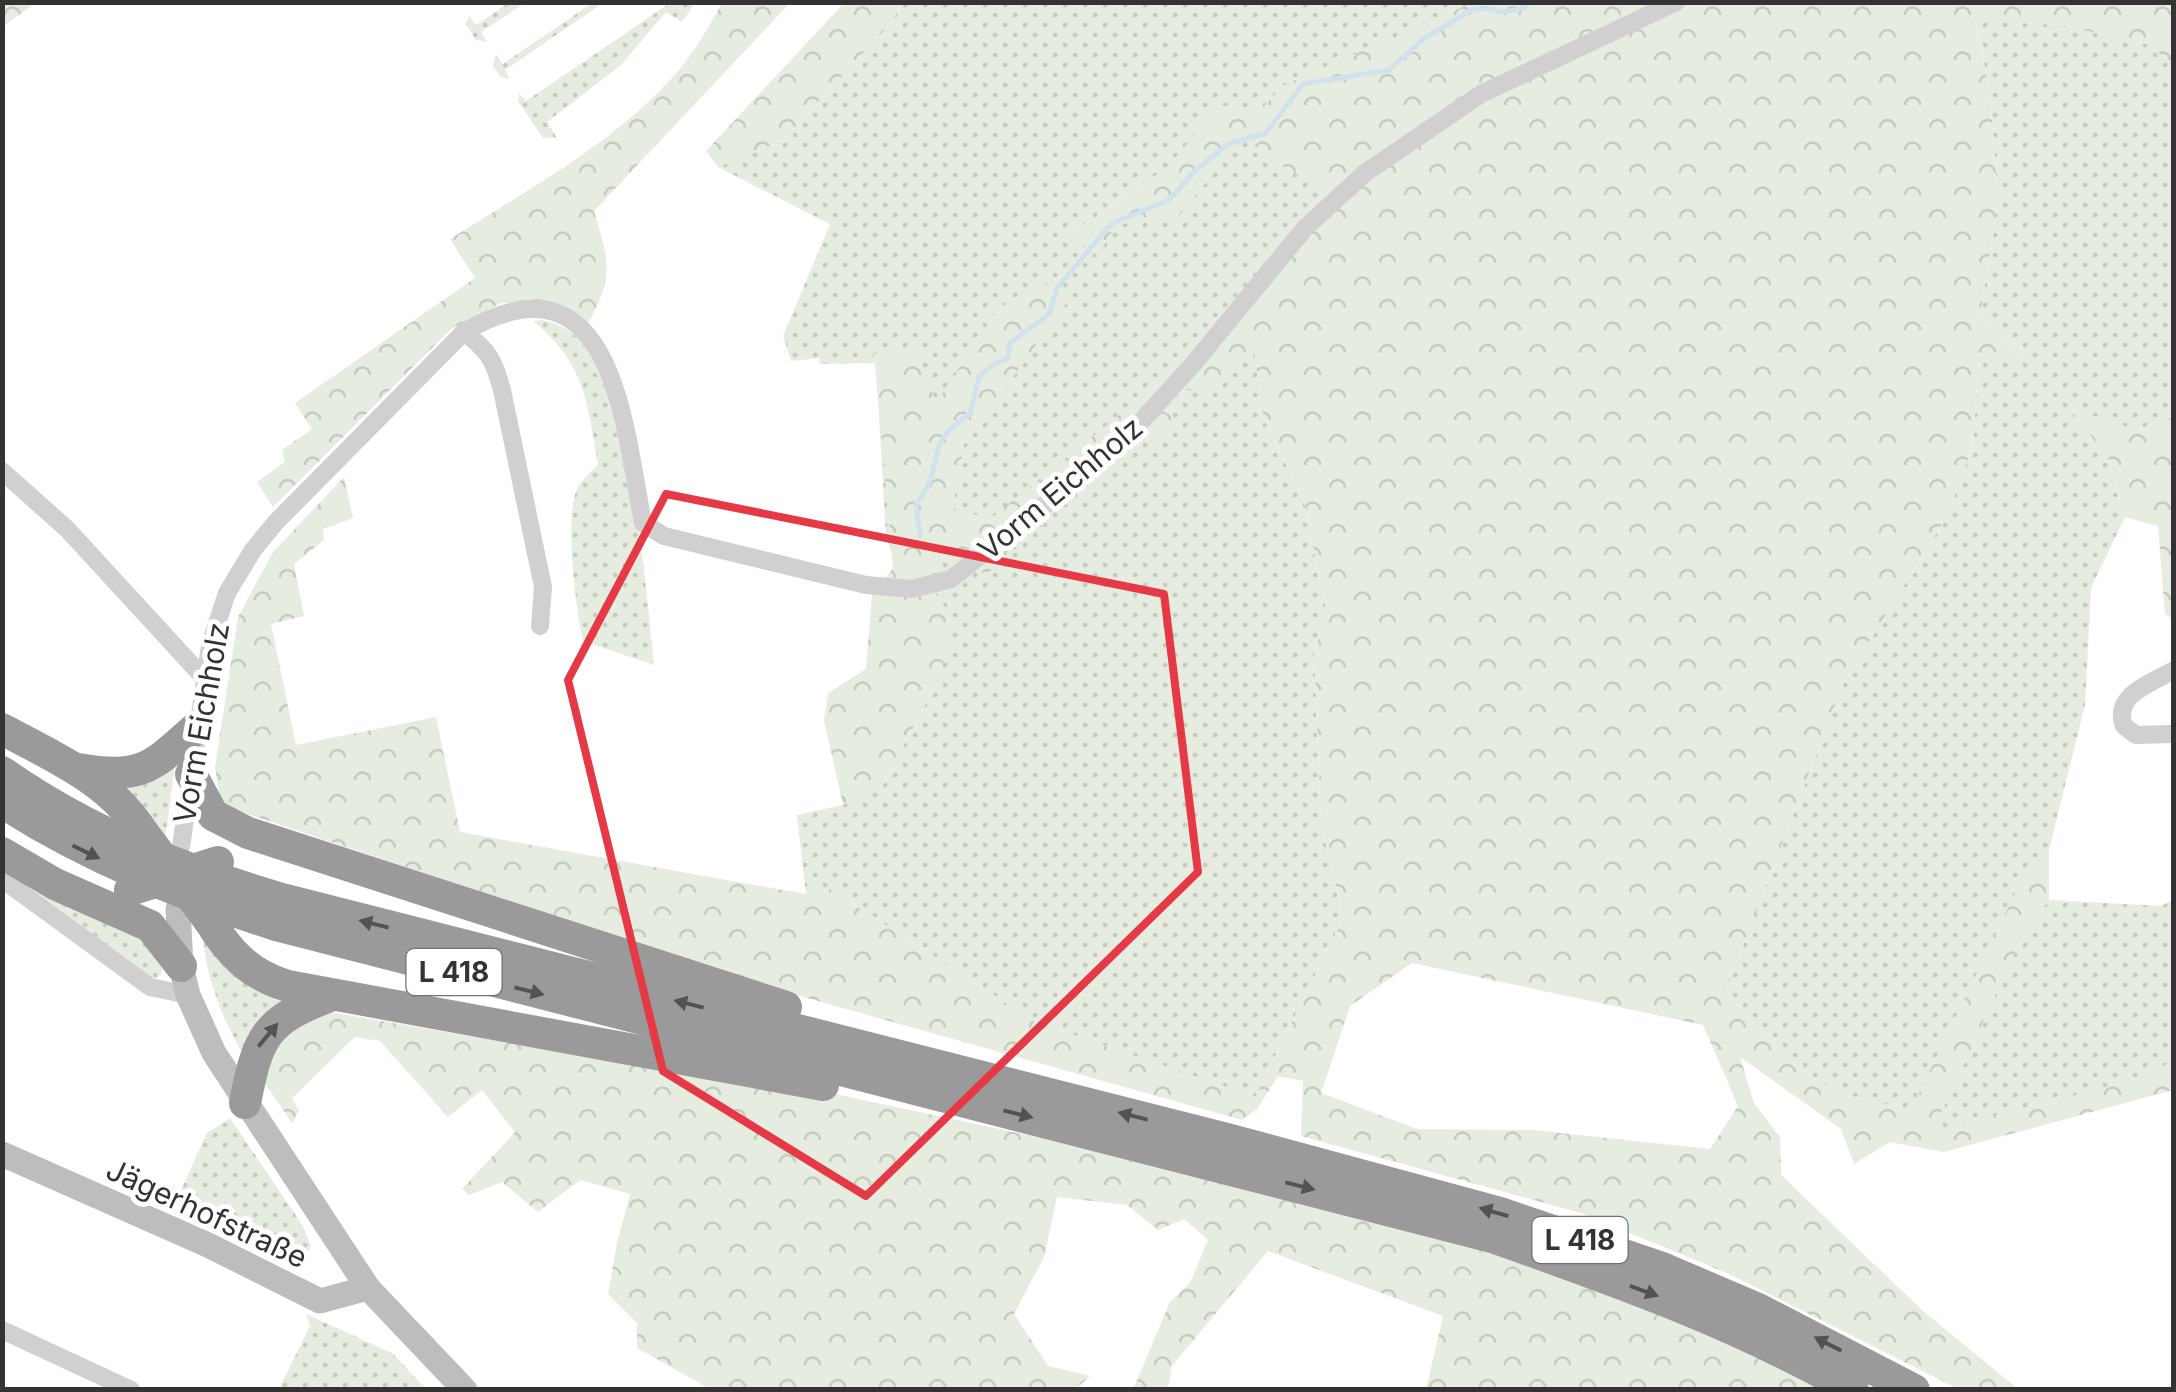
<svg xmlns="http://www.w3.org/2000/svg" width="2176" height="1392" font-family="Inter,sans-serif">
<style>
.grass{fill:url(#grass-dots);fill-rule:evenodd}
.forest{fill:url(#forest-crowns);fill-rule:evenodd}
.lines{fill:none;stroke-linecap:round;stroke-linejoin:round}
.stream{stroke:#cfe2ee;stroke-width:5}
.street{stroke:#d0d0d0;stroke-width:18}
.secondary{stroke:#bdbdbd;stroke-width:25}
.highway{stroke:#9a9a9a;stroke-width:32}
.highway-bridge{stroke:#9a9a9a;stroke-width:32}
.oneway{fill:#525252}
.marked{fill:none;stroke:#e63946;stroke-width:8;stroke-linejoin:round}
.labels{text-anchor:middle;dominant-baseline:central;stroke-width:10;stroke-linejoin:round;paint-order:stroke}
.shield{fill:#fff;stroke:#707070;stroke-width:2.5}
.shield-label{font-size:28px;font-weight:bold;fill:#333}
.street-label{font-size:30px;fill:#333;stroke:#fff}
</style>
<defs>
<pattern id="grass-dots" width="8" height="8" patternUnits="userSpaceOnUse" patternTransform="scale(2.5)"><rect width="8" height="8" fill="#e6ecdf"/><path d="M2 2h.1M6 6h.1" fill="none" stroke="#c6cbc0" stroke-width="1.8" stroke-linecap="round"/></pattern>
<pattern id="forest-crowns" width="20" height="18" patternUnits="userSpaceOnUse" patternTransform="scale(2.5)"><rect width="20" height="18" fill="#e6ecdf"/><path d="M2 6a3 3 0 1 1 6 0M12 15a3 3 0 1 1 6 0" fill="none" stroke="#c6cbc0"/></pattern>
</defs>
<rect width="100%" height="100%" fill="#fff"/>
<!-- grass -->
<g class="grass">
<polygon points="510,2 525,3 481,32 487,42 476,40 466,24 469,16 476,25"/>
<polygon points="592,3 603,3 505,70 510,79 501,77 493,66 496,55 503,64"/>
<polygon points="670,3 695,3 682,22 666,12 620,66 547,122 557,138 543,138 518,101 519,93 526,101"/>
<path d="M 902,3 L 1655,3 L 1203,392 L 1254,349 L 1263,417 L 1304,502 L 1327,615 L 1314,652 L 1321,821 L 1343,919 L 1255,1097 L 1035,1022 L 830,889 L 806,894 L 797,815 L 843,805 L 882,786 L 938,681 L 886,537 L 876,363 L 819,364 L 820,358 L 791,361 L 783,336 L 830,224 L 718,167 L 783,140 L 890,24 ZM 1167,168 L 1081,243 L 1070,234 Z"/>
<polygon points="1975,20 2060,25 2147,44 2173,64 2173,417 2136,430 2070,409 2108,458 2125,517 2091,588 2085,705 2049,850 2030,863 1911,1111 1843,1094 1782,1059 1726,990 1844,682 1947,516 1973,446 1979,354 2026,361 1980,316 1998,199 1990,93"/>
<path d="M 542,320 C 563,324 580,337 593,353 C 601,365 604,384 609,397 C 637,484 645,575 654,665 L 583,641 C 576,608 564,519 577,489 C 581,480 591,472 598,464 C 587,402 586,364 533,321 Z"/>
<polygon points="176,756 165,841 109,781"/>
<polygon points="6,873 141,929 162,965 161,974 155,980"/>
<polygon points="2049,900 2161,906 2173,900 2173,1062 2121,1084 1932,1132 2024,933"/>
<path d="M 203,938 L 287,995 L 245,1052 L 241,1051 C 221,1015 207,979 203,938 Z"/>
<polygon points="230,1118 303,1226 311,1246 304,1260 285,1261 222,1230 171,1212 207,1133"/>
<polygon points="306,1314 392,1353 426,1389 279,1389 310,1326"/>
</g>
<!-- forest -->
<g class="forest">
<polygon points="3,2 36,2 36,3 3,26"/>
<path d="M 722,3 L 790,3 L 594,211 C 609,262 614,274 589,322 L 554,303 L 501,303 L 451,329 L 273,507 L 257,482 L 285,462 L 282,450 L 312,429 L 295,403 L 475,278 L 450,239 C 525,191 610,146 670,80 C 692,57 707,30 722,3 Z"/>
<polygon points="844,3 902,3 890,24 783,140 718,167 706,151"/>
<path d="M 1472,3 L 2173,3 L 2173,64 L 2147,44 L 2060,25 L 1975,21 L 1990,93 L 1998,199 L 1980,316 L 2027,362 L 1979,355 L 1973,446 L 1947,516 L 1844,682 L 1726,990 L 1782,1059 L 1843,1094 L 1911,1110 L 2030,862 L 2049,850 L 2049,900 L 2024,933 L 1933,1131 L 2121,1084 L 2173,1062 L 2173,1090 L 1944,1152 L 1890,1142 L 1854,1164 L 1841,1129 L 1740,1057 L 1754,1103 L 1780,1137 L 1781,1175 L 1923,1311 L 2018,1389 L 1958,1389 L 1727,1273 L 1581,1213 L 1301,1136 L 1303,1081 L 1278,1076 L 1257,1109 L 1242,1120 L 736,978 L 227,807 L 219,795 L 215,767 L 238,617 L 273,552 L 344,477 L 353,518 L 323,529 L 324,540 L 294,564 L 304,616 L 271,624 L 296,745 L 436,717 L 460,832 L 805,894 L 830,889 L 1035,1022 L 1255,1097 L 1343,919 L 1321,821 L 1314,652 L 1327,615 L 1304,502 L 1263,417 L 1254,350 L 1203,392 L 1174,388 L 1284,261 L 1325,193 L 1242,138 L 1175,221 L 1116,224 L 1098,256 L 1069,235 L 1167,168 L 1218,105 L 1260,111 L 1282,86 ZM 1412,963 L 1703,1025 L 1738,1106 L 1710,1149 L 1532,1130 L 1417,1129 L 1321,1093 L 1350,1006 Z"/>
<polygon points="1040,279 1067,302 964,445 953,508 990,519 1139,399 1178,419 1154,439 1116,430 1051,483 1052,517 987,574 948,558 925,572 932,589 955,621 938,681 882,786 843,805 824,720 828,693 866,669 872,594 893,568 874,354 918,352 936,403 996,311"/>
<polygon points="2069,408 2136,430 2173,417 2173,619 2165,614 2158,526 2125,517 2108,458"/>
<polygon points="324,1011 568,1053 821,1091 1253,1183 1441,1233 1650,1308 1825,1389 1426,1389 1443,1316 1268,1251 1172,1366 1168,1389 1130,1389 1135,1385 1170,1302 1190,1283 1208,1240 1184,1219 1158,1230 1127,1205 1057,1197 1044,1257 1014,1314 1048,1366 1090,1376 1076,1389 710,1389 637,1348 637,1323 608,1294 617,1243 630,1194 580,1180 538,1212 502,1182 469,1195 462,1189 515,1132 482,1090 448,1117 380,1041 355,1037 292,1098 299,1110 292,1123 262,1079 259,1054"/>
</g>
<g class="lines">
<!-- stream -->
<path class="stream" d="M 920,536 L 916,504 C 948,466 920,444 970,414 L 979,377 L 994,364 L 1008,358 L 1010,343 L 1049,314 L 1057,288 L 1111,224 L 1169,200 L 1195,171 L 1228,144 L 1265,134 L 1303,84 L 1389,70 L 1422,40 L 1470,11 L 1485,8 L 1501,12 L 1522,9 L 1531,2"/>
<!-- street -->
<g class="street">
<path d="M 464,332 C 489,351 494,360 502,390 L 543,587 L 540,626"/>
<polyline points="2,471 67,529 205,679"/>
<path d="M 2174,670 C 2152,683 2112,695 2124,726 L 2136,735 L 2174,734"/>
<path d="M 181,847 L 210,645 L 227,593 L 253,550 L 276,522 L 464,332 C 613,245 624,425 643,523 L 664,536 L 866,585 L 912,589 L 951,579 L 1118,447 L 1194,363 L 1305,228 L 1365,173 L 1481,94 L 1676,2"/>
<polyline points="2,879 150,987 188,995"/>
<polyline points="2,1330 131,1390"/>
</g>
<!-- secondary -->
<g class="secondary">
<polyline points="178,909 181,966 188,995 214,1053 368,1288 465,1390"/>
<polyline points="2,1154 208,1245 320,1301 368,1288"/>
</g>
<!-- highway -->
<g class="highway">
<path d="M 2,729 C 56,758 111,781 144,834"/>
<path d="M 78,769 C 143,780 152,767 198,726"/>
<path d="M 2,772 C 87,832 183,870 282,899 L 1227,1139 L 1500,1213 L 1662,1268 L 1758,1309 L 1914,1390"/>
<polyline points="191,774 213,815 248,833 786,1007"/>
<path d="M 2,802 C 89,858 178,893 276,925 L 1492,1237 C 1617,1281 1738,1324 1853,1390"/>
<polyline points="2,853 55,884 150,926 181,966"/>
<path d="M 209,920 C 229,953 250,975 288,986 L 823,1085"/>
<path d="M 245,1103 C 258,1037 264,1021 330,996"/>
</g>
<!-- highway-bridge -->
<g class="highway-bridge">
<polyline points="144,834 209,920"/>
<polyline points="130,890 218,862"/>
</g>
</g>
<!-- one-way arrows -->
<defs><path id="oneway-solid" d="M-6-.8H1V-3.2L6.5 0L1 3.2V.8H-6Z" transform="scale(2.5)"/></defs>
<g class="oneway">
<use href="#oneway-solid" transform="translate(86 852) rotate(26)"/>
<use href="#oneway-solid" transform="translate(374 924) rotate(-166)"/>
<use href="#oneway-solid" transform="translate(529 991) rotate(14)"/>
<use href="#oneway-solid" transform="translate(689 1004) rotate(-166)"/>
<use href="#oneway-solid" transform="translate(268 1035) rotate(-50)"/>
<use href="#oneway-solid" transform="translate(1018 1114) rotate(14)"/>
<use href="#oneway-solid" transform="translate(1133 1116) rotate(-166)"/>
<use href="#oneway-solid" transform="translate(1300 1186) rotate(14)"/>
<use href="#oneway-solid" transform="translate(1494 1212) rotate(-164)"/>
<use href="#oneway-solid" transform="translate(1644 1291) rotate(20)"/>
<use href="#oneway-solid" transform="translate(1828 1344) rotate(-153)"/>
</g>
<!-- marked area -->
<path class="marked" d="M 666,494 L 1164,594 L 1198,872 L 866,1196 L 663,1071 L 568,680 Z"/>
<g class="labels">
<!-- shield labels -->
<g class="shield">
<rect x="406.5" y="949" width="95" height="46" rx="8"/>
<rect x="1532.5" y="1217" width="95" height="46" rx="8"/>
</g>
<g class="shield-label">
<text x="454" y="972">L 418</text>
<text x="1580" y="1240">L 418</text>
</g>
<!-- street labels -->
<g class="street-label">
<text transform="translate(1060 488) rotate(-40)">Vorm Eichholz</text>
<text transform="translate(201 723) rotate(-80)">Vorm Eichholz</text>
<text transform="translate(207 1213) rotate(25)">Jägerhofstraße</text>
</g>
</g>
<!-- border -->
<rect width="2176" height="1392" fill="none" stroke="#333333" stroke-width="10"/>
</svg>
